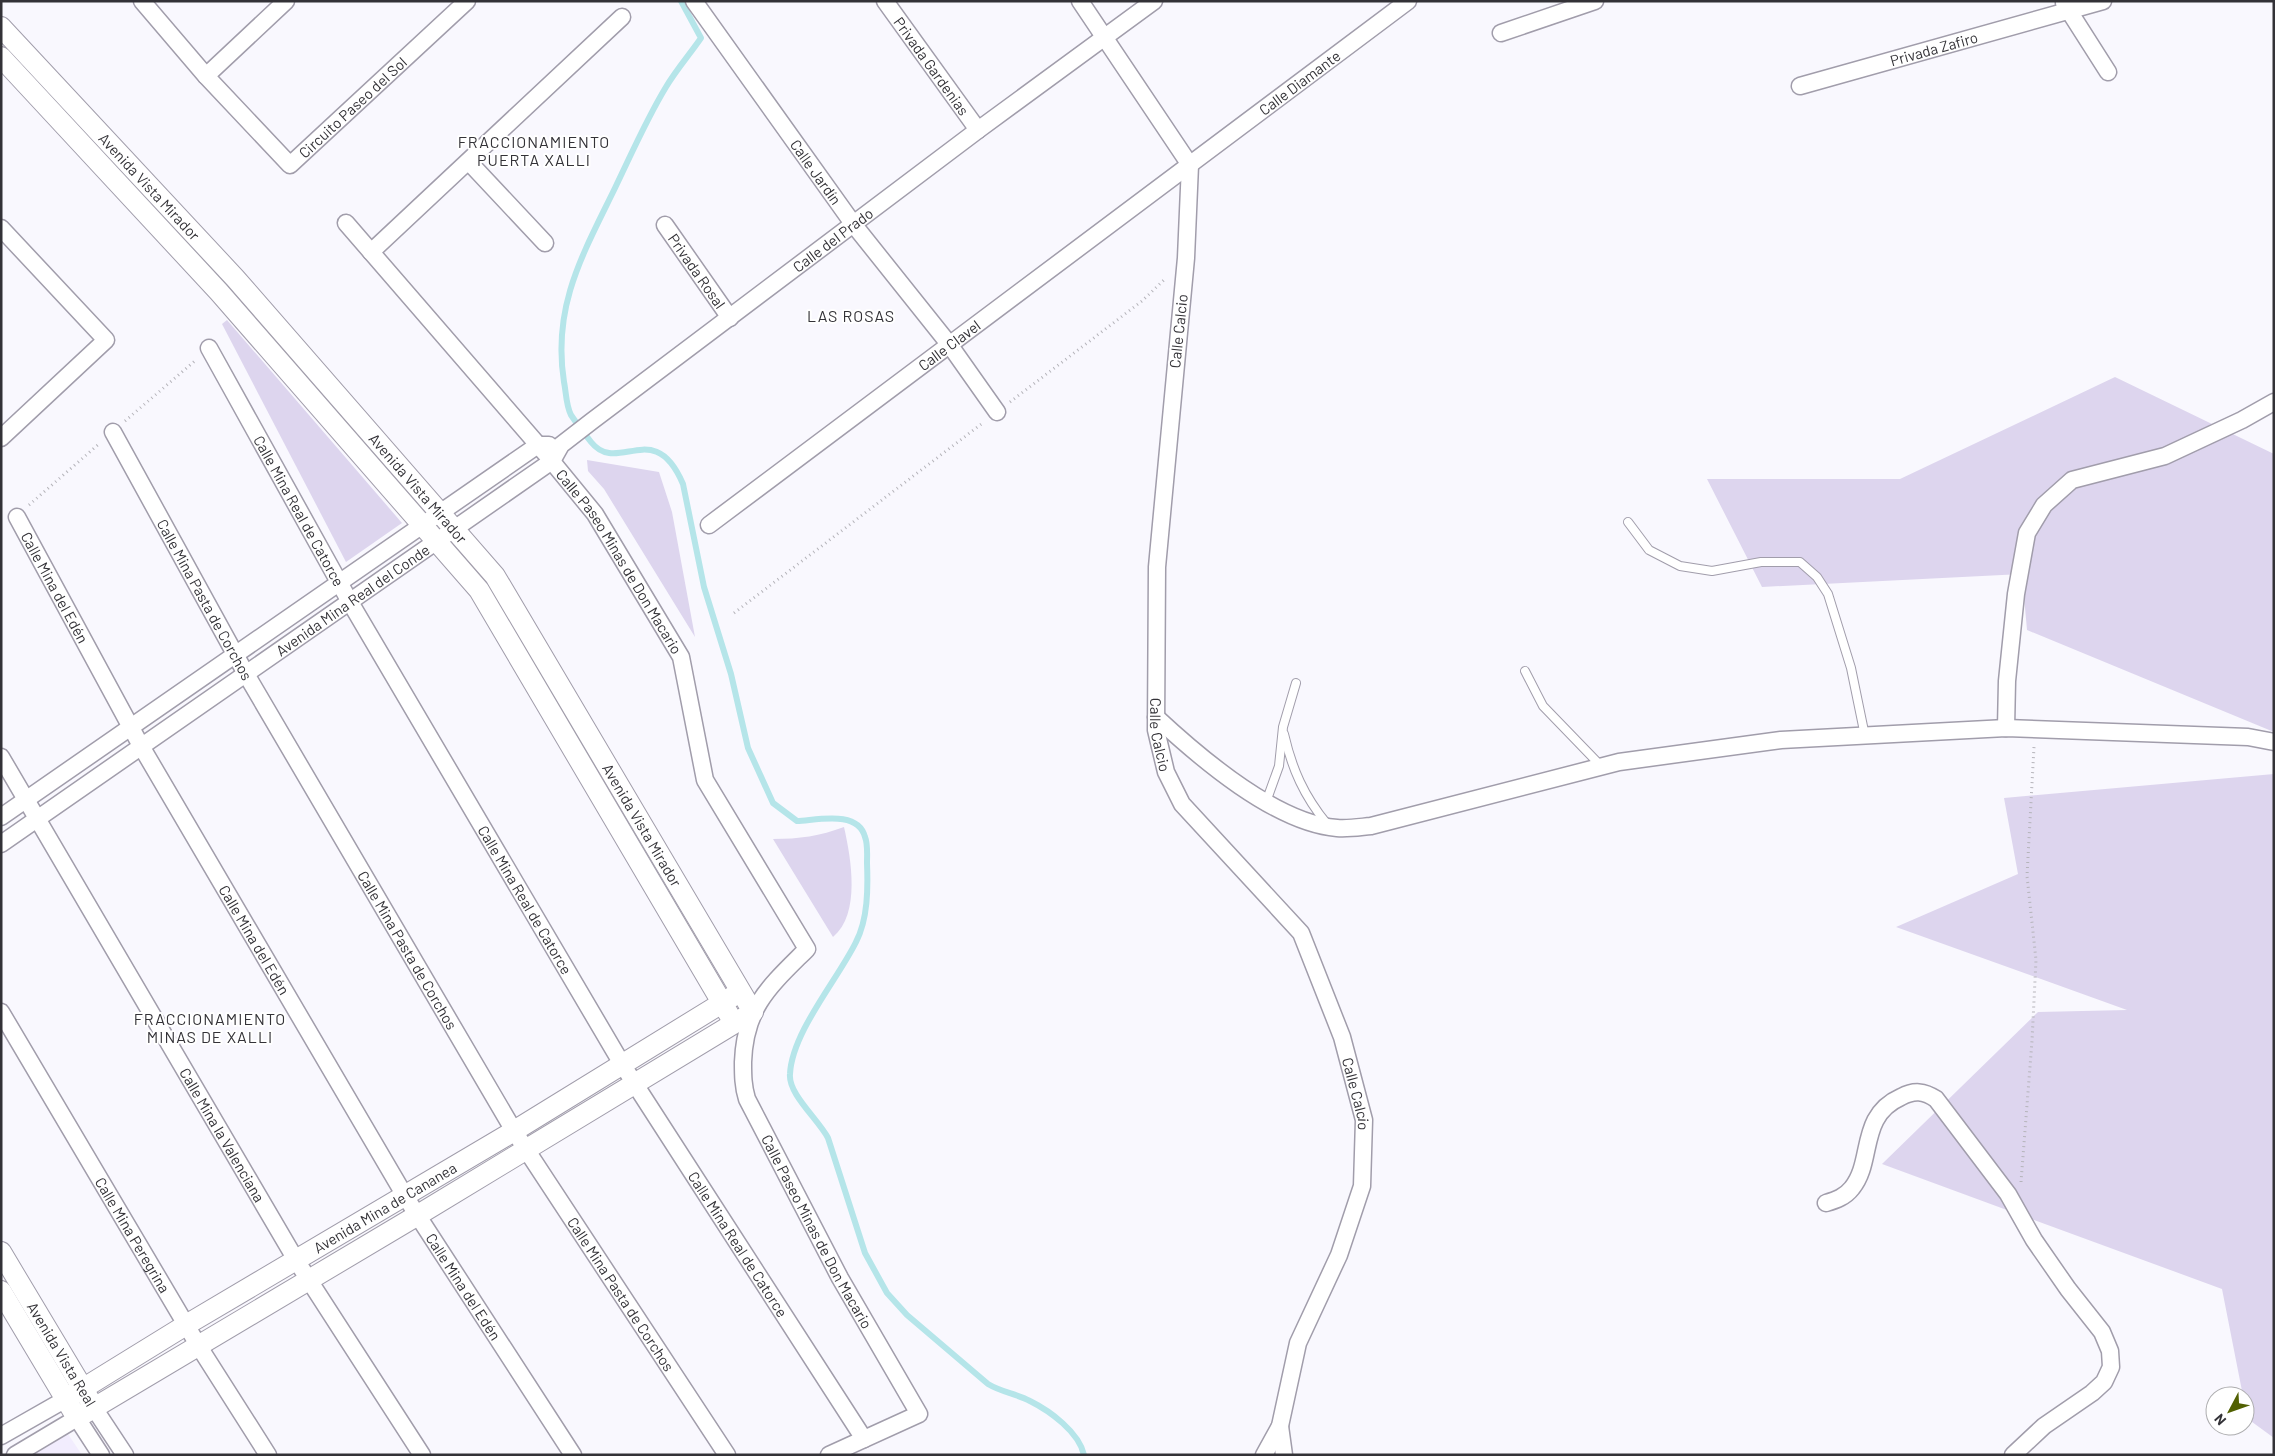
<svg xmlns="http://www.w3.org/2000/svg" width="2275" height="1456" font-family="Barlow,sans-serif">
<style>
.built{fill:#f2edfe}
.park{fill:#ddd5ee}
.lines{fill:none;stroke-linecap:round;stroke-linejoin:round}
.stream{stroke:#b5e5e9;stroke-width:6}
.service-casing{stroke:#a19dab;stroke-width:10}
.minor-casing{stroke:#a19dab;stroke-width:19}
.tertiary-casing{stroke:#a19dab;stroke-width:22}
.path{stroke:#b5b4ba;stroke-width:3;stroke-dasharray:1 4;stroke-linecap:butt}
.service{stroke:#fff;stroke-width:8}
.minor{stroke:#fff;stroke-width:16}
.tertiary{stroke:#fff;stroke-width:20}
.labels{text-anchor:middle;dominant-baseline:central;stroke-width:4;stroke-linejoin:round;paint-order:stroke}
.street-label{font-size:15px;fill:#333237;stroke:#fff}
.neighbourhood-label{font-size:16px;letter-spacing:1px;fill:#333237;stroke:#fff}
</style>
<rect width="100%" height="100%" fill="#f9f8fe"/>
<!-- built -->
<polygon class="built" points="68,1434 82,1455 33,1455"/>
<!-- park -->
<g class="park">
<polygon points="227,320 402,523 346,562 222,324"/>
<polygon points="2115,377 2274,454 2274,732 2027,630 2022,574 1762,587 1707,479 1900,479"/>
<polygon points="587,460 659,472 672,512 695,637 604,489 588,471"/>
<polygon points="2274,774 2274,1438 2248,1419 2245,1396 2243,1396 2222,1289 1882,1164 2038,1012 2127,1010 1896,927 2018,874 2004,798"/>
<path d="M 844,827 C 851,858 861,914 833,937 L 773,839 C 799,839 820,836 844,827 Z"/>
</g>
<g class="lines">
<!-- stream -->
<path class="stream" d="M 681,1 L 701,38 C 690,54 676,70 666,87 C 646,120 631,155 615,188 C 583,254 552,306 564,382 C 566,391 566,406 571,415 C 577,424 584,433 591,442 C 618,476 654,416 683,484 L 704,587 L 731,674 L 748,748 L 773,803 L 797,821 C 818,820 858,810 865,837 C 868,844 867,855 867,863 C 868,888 868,919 856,942 C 838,979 792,1032 790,1074 C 788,1094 818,1119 828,1138 L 865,1253 L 887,1293 L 907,1315 L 988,1384 C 1001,1392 1017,1394 1030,1401 C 1050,1411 1079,1432 1084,1455"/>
<defs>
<g id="service">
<polyline points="1628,522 1649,550 1680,566 1712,571 1761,562 1800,562 1817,577 1828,594 1851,668 1865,736"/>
<polyline points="1525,671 1543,706 1602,767"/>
<path d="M 1284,734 C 1292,769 1304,796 1327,824"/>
<polyline points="1266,802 1279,766 1283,727 1296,683"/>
</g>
<g id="minor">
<path id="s1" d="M 142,1 L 206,76 L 290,165 L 467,1"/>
<path id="s2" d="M 694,1 L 854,225 L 949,344 L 997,412"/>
<path id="s3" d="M 885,1 L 978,130"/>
<path id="s4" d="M 1080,1 L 1190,165 L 1186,258 L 1157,567 L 1156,730 L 1166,772 L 1182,804 L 1301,933 L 1342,1037 L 1364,1120 L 1362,1186 L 1339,1255 L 1298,1343 L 1280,1426 L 1264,1455"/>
<polyline points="2064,3 2108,72"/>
<polyline points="1501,33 1595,1"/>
<polyline points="206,76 286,1"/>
<path id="s5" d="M 1800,86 L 2103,1"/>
<polyline points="469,162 545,243"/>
<path id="s6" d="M 346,223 L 545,453 L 595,514 L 681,657 L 705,780 L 807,949 C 770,986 745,1006 743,1062 C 743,1075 743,1086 747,1099 L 840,1278 L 919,1414 L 829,1455"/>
<path id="s7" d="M 665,225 L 730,318"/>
<polyline points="1,228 106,340 1,438"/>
<polyline points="371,252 622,17"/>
<path id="s8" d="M 209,348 L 350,602 L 622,1064 L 864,1439"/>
<path id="s9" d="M 113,432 L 246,674 L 514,1131 L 727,1455"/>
<path id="s10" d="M 17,517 L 141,746 L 405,1196 L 573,1455"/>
<path id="s11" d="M 709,525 L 1408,1"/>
<path d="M 1156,717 C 1199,757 1275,823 1337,828 C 1348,829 1360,827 1371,826 L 1619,762 L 1781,740 L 2006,728 L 2248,737 L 2274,742"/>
<polyline points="2006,728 2007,681 2016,594 2027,533 2044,505 2072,480 2165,456 2242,420 2274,402"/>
<path id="s12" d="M 1,757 L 296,1260 L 422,1455"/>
<polyline points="1,817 538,445 549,445"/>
<path id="s13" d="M 1,844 L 552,461 L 561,445 L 592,421 L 978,130 L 1154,1"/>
<path id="s14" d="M 1,1012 L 198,1345 L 268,1455"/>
<path d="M 1826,1203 C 1836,1200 1845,1197 1852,1188 C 1874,1161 1858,1116 1901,1097 C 1914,1090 1924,1091 1936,1099 L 2008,1194 L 2034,1240 L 2068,1289 L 2102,1332 L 2110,1351 L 2111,1367 L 2104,1382 L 2092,1393 L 2044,1426 L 2013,1455"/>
<polyline points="94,1408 125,1455"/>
<polyline points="1280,1426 1284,1455"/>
<polyline points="1,1436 66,1399"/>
<polyline points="15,1455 77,1418 101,1455"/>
</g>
<g id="tertiary">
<path id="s15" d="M 1,27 L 235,278 L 495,576 L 753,1012 L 418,1215 L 77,1418 L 1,1291"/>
<polyline points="1,57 219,292 479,590 734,1023"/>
<polyline points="1,1252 89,1399"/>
<path id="s16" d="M 66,1399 L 186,1325 L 514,1131 L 735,995"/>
</g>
</defs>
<!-- service casing -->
<use href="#service" class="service-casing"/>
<!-- minor casing -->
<use href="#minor" class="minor-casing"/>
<!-- tertiary casing -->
<use href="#tertiary" class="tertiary-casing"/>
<!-- path -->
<g class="path">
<polyline points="1010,402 1142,301 1166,278"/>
<polyline points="125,421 196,360"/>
<polyline points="29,505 100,443"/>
<polyline points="734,613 984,422"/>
<polyline points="2021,1182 2032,1041 2036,960 2027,876 2034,747"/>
</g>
<!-- service -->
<use href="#service" class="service"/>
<!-- minor -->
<use href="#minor" class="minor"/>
<!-- tertiary -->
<use href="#tertiary" class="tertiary"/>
</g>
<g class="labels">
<!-- street labels -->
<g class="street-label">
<text stroke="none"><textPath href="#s5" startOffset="139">Privada Zafiro</textPath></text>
<text stroke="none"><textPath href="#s3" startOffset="80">Privada Gardenias</textPath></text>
<text stroke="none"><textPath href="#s11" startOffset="738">Calle Diamante</textPath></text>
<text stroke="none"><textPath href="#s1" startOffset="306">Circuito Paseo del Sol</textPath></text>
<text stroke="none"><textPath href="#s2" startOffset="210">Calle Jardín</textPath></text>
<text stroke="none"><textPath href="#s15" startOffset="218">Avenida Vista Mirador</textPath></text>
<text stroke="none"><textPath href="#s13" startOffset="1030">Calle del Prado</textPath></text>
<text stroke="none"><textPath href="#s7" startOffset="56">Privada Rosal</textPath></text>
<text transform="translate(1178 331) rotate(-84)">Calle Calcio</text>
<text stroke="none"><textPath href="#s11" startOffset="300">Calle Clavel</textPath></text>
<text stroke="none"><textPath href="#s15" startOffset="622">Avenida Vista Mirador</textPath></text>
<text stroke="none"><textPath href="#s8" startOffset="186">Calle Mina Real de Catorce</textPath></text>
<text stroke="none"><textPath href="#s6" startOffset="436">Calle Paseo Minas de Don Macario</textPath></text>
<text stroke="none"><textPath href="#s10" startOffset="80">Calle Mina del Edén</textPath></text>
<text stroke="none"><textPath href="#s9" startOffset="191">Calle Mina Pasta de Corchos</textPath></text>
<text stroke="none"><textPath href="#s13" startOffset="428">Avenida Mina Real del Conde</textPath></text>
<text stroke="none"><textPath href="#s4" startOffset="769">Calle Calcio</textPath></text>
<text stroke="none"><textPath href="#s15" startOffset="1028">Avenida Vista Mirador</textPath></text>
<text stroke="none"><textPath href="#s8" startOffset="636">Calle Mina Real de Catorce</textPath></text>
<text stroke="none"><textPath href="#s10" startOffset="485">Calle Mina del Edén</textPath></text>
<text stroke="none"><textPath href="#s9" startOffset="596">Calle Mina Pasta de Corchos</textPath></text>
<text stroke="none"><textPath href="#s4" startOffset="1189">Calle Calcio</textPath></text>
<text stroke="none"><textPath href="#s12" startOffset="438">Calle Mina la Valenciana</textPath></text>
<text stroke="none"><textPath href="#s16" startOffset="372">Avenida Mina de Cananea</textPath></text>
<text stroke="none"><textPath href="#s6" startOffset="1194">Calle Paseo Minas de Don Macario</textPath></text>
<text stroke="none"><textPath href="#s14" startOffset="259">Calle Mina Peregrina</textPath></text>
<text stroke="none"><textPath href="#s8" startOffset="1041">Calle Mina Real de Catorce</textPath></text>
<text stroke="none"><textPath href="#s10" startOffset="890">Calle Mina del Edén</textPath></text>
<text stroke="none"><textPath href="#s9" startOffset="1001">Calle Mina Pasta de Corchos</textPath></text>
<text transform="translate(62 1354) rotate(59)">Avenida Vista Real</text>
</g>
<!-- neighbourhood labels -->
<g class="neighbourhood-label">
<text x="534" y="141">FRACCIONAMIENTO<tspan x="534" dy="18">PUERTA XALLI</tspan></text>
<text x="851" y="315">LAS ROSAS</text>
<text x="210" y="1018">FRACCIONAMIENTO<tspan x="210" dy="18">MINAS DE XALLI</tspan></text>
</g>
</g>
<!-- border -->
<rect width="2275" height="1456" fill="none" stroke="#333237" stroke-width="5"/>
<!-- north arrow -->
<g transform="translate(2230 1411) rotate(229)"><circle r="24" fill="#ffffff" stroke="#adadaf"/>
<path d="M0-4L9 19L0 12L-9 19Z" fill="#516002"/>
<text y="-8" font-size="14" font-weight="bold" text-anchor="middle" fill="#333237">N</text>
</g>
</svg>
